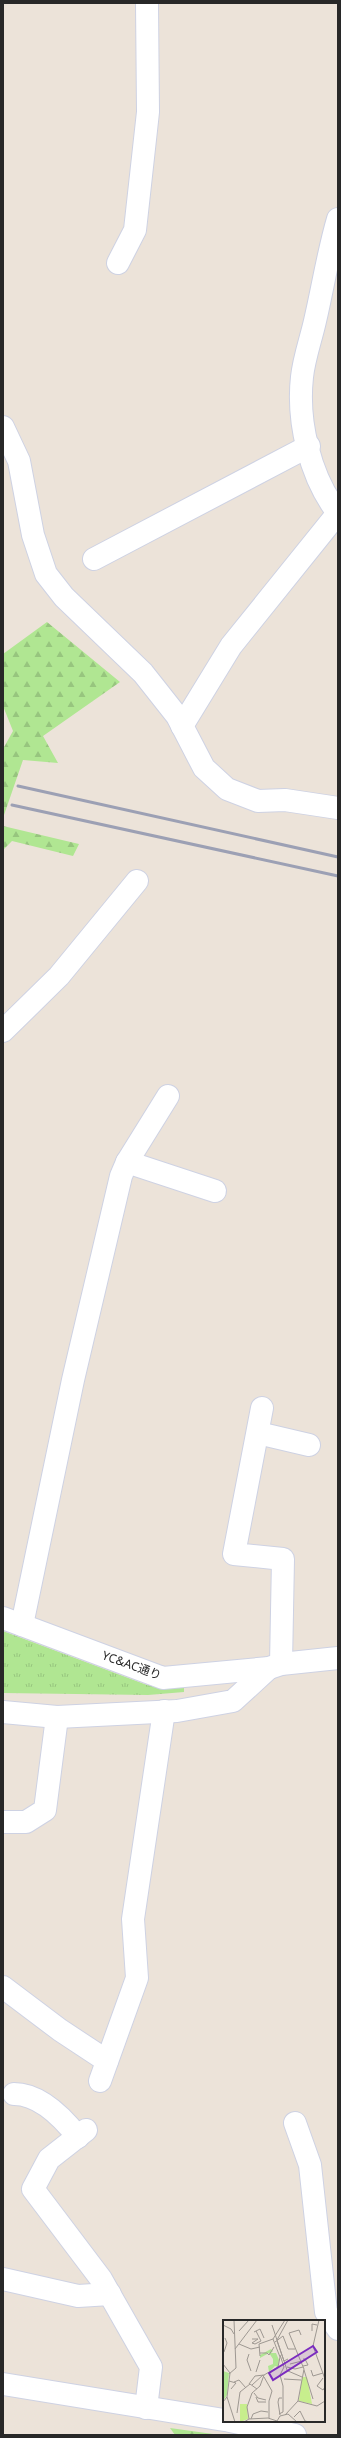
<svg xmlns="http://www.w3.org/2000/svg" width="341" height="2438" font-family="'Noto Sans','Noto Sans JP',sans-serif">
<style>
.grass{fill:url(#grass-tufts)}
.forest{fill:url(#forest-firs)}
.lines{fill:none;stroke-linecap:round;stroke-linejoin:round}
.minor-casing{stroke:#ced2e3;stroke-width:24}
.minor{stroke:#fff;stroke-width:22}
.rail{stroke:#9ca0b4;stroke-width:3}
.labels{text-anchor:middle;dominant-baseline:central;stroke-width:3.5;stroke-linejoin:round;paint-order:stroke}
.street-label{font-size:12px;fill:#282828;stroke:#fff}
.inset-road{fill:none;stroke:#9e9892;stroke-width:1}
.view{fill:#7b2cbf;fill-opacity:0.15;stroke:#7b2cbf;stroke-width:2}
.inset-edge{fill:none;stroke:#282828;stroke-width:2}
</style>
<defs>
<pattern id="grass-tufts" width="24" height="20" patternUnits="userSpaceOnUse"><rect width="24" height="20" fill="#b0e692"/><path d="M3 7l-1-3M5 7V3M7 7l1-3M15 17l-1-3M17 17v-4M19 17l1-3" fill="none" stroke="#97c57e"/></pattern>
<pattern id="forest-firs" width="22" height="20" patternUnits="userSpaceOnUse"><rect width="22" height="20" fill="#b0e692"/><path d="M5 1l3.5 6h-7zM16 11l3.5 6h-7z" fill="#97c57e"/></pattern>
</defs>
<rect width="100%" height="100%" fill="#ece3d9"/>
<!-- grass -->
<polygon class="grass" points="3,1631 147,1685 184,1687 184,1692 148,1695 3,1693"/>
<!-- forest -->
<g class="forest">
<polygon points="47,622 120,682 43,736 58,763 23,760 3,818 3,749 13,731 3,706 3,654"/>
<polygon points="3,826 79,844 73,856 12,841 3,850"/>
<polygon points="170,2428 213,2434 175,2435"/>
</g>
<g class="lines">
<defs>
<g id="minor">
<path d="M 338,219 C 328,253 323,287 315,321 C 311,339 304,358 302,377 C 297,422 310,477 338,513"/>
<polyline points="118,263 135,230 148,112 147,3"/>
<polyline points="3,427 19,461 33,535 46,574 64,597 143,673 177,716 204,768 227,789 258,801 285,800 338,808"/>
<polyline points="94,559 309,446"/>
<polyline points="182,726 231,646 338,513"/>
<polyline points="3,1031 59,976 137,881"/>
<polyline points="127,1162 215,1191"/>
<polyline points="262,1408 234,1554 283,1559 281,1664"/>
<polyline points="258,1433 309,1445"/>
<polyline points="3,1618 163,1678 269,1668 281,1664 338,1658"/>
<polyline points="22,1625 73,1380 121,1176 127,1162 168,1096"/>
<polyline points="3,1712 57,1717 177,1711 233,1701 269,1668"/>
<polyline points="3,1822 26,1822 45,1810 57,1717"/>
<polyline points="3,1987 60,2030 107,2061"/>
<polyline points="100,2081 137,1978 133,1919 164,1711"/>
<path d="M 14,2094 C 40,2094 63,2118 78,2137"/>
<polyline points="295,2123 310,2165 326,2312 338,2329"/>
<polyline points="86,2130 49,2159 33,2189 101,2279 151,2367 146,2408"/>
<polyline points="3,2279 78,2296 110,2294"/>
<polyline points="3,2384 224,2420"/>
<polyline points="230,2421 295,2435"/>
</g>
</defs>
<!-- minor casing -->
<use href="#minor" class="minor-casing"/>
<!-- minor -->
<use href="#minor" class="minor"/>
<!-- rail -->
<g class="rail">
<polyline points="18,786 338,857"/>
<polyline points="12,805 338,876"/>
</g>
</g>
<g class="labels">
<!-- street labels -->
<g class="street-label">
<text transform="translate(132 1665) rotate(20)">YC&amp;AC通り</text>
</g>
</g>
<!-- overview -->
<g transform="translate(223 2320)">
<rect width="102" height="102" fill="#ece3d9"/>
<path d="M 0,51 L 6,53 L 4,75 L 0,81 Z" fill="#b0e692"/>
<path d="M 48,29 L 50,31 L 48,33 L 53,33 L 56,40 L 55,47 L 52,46 L 46,52 L 45,46 L 50,44 L 50,39 L 46,33 L 37,38 L 37,35 Z" fill="#b0e692"/>
<path d="M 79,57 L 84,57 L 89,84 L 76,81 ZM 17,84 L 24,84 L 25,99 L 17,102 Z" fill="#c7ee8d"/>
<path class="inset-road" d="M 96,0 L 90,26 L 102,59M 0,5 L 8,9 L 11,14M 49,5 L 64,50M 16,11 L 26,0M 89,11 L 89,4 L 94,5M 31,12 L 37,9 L 41,18M 29,19 L 35,19 L 29,23 L 32,24M 54,20 L 65,0M 54,21 L 61,41 L 65,39M 52,22 L 60,16 L 65,29 L 72,29M 16,24 L 28,29 L 37,27M 32,24 L 38,21 L 33,11M 12,29 L 34,0M 1,32 L 4,23 L 2,18M 37,33 L 44,33 L 46,35 L 51,27M 26,34 L 24,40 L 28,51M 37,36 L 36,24 L 50,19 L 62,0M 0,44 L 7,53 L 4,77 L 0,82M 67,44 L 79,41M 80,46 L 85,45 L 82,39 L 80,39M 64,47 L 72,49 L 80,47M 81,50 L 90,79M 88,50 L 90,56 L 100,53M 65,51 L 79,57M 33,52 L 37,40M 6,54 L 13,48 L 11,0M 41,57 L 49,71 L 46,81 L 46,98M 100,58 L 94,66 L 100,70 L 102,67M 61,59 L 78,60M 6,61 L 13,63 L 8,69M 11,62 L 16,60 L 23,68M 26,64 L 32,56 L 41,55M 29,65 L 40,55M 31,73 L 35,78 L 43,80M 4,77 L 12,102M 33,77 L 35,82 L 43,82M 75,81 L 81,49 L 66,13 L 76,10 L 78,15M 14,93 L 17,72 L 27,64 L 34,69M 56,94 L 60,92 L 60,66 L 57,55 L 61,47 L 57,35M 57,95 L 55,82 L 56,78 L 59,78M 62,95 L 75,81 L 94,86 L 102,81M 71,97 L 77,91 L 82,101 L 86,102M 26,99 L 45,98 L 54,101M 28,99 L 30,94 L 38,91 L 45,92M 54,101 L 57,96 L 65,94 L 74,102M 21,102 L 26,99 L 24,87 L 29,73 L 37,66 L 41,55 L 55,47 L 57,37 L 50,19"/>
<path class="view" d="M 90,26 L 94,32 L 50,60 L 46,53 Z"/>
<rect width="102" height="102" class="inset-edge"/>
</g>
<!-- border -->
<rect width="341" height="2438" fill="none" stroke="#282828" stroke-width="8"/>
</svg>
